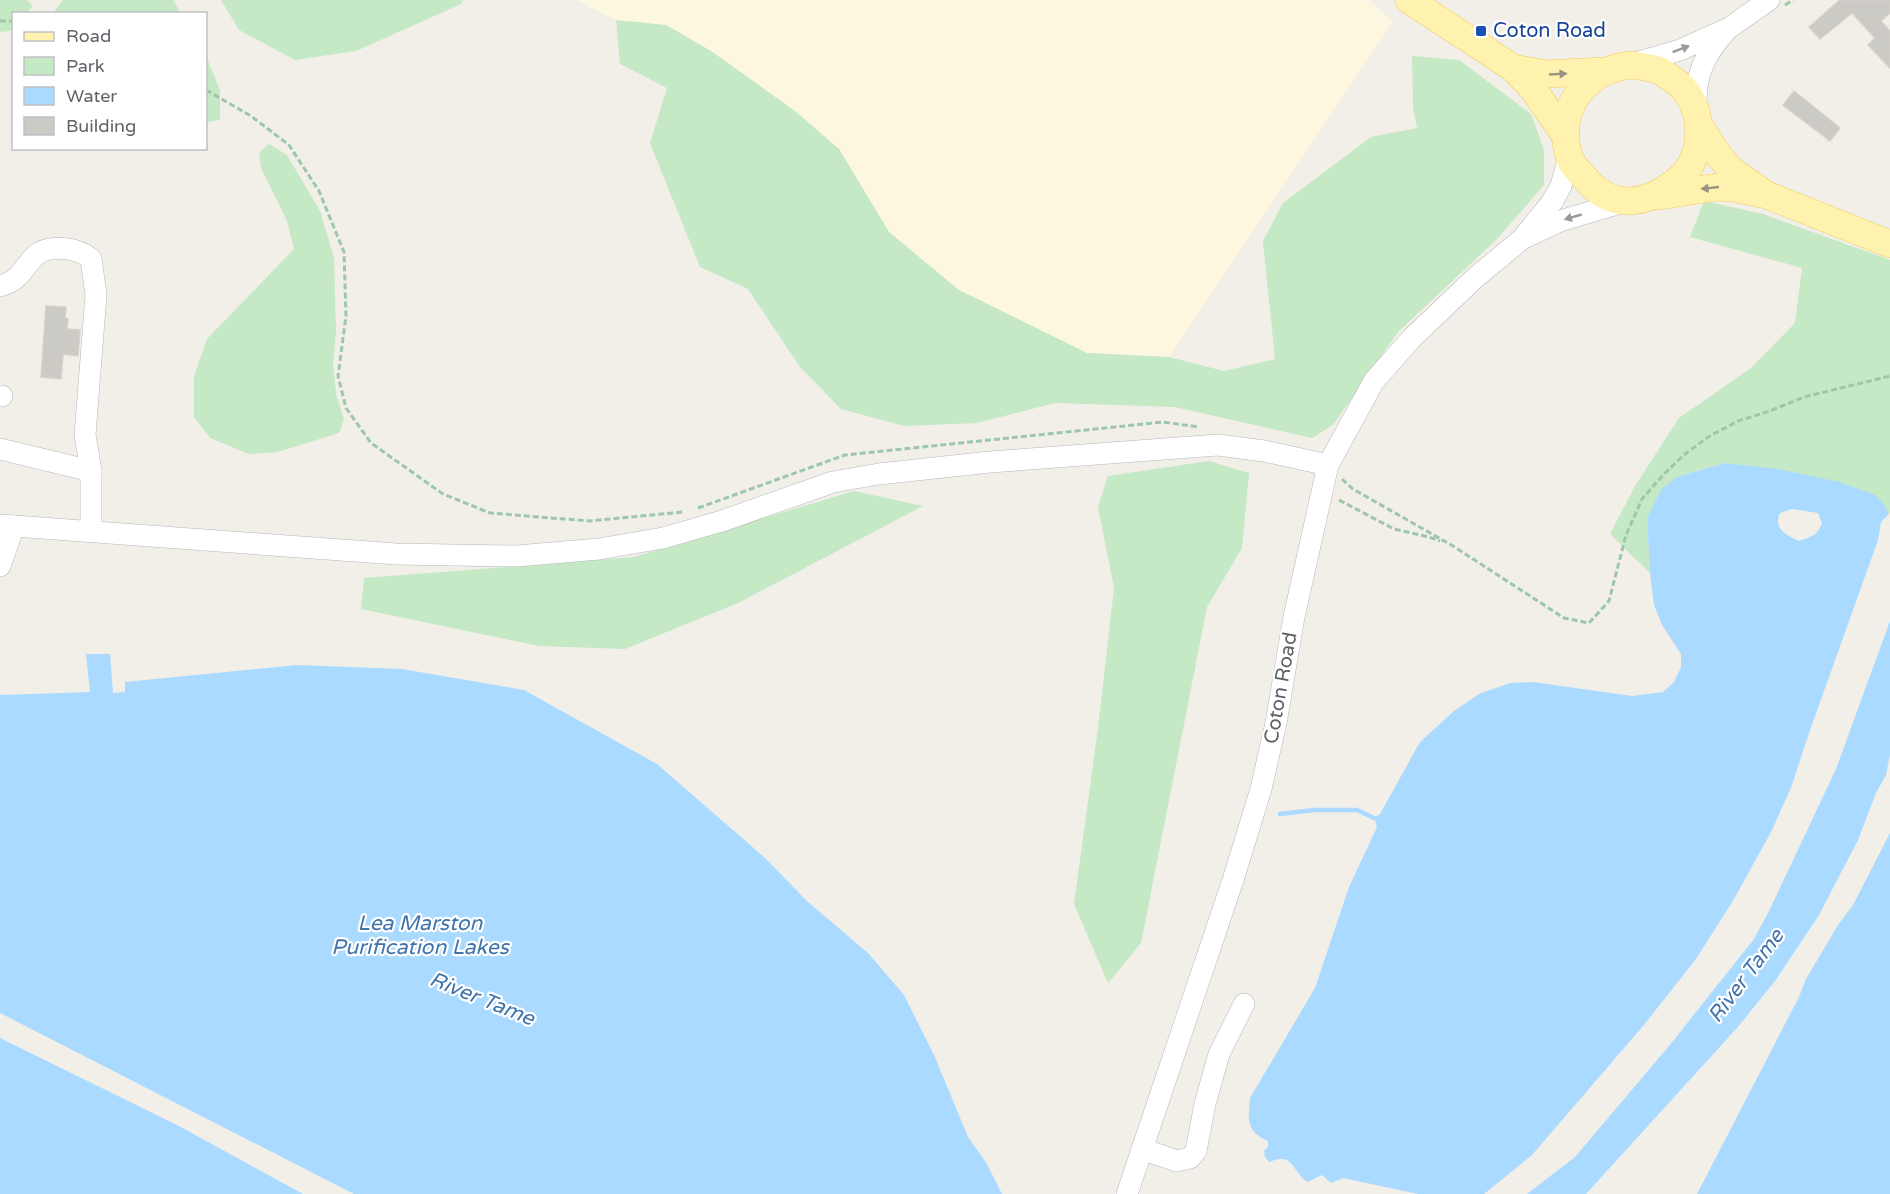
<svg xmlns="http://www.w3.org/2000/svg" width="1890" height="1194" font-family="'Varela Round',sans-serif">
<style>
.commercial{fill:#fef7e0}
.green{fill:#c5e8c5}
.water{fill:#aadaff;fill-rule:evenodd}
.lines{fill:none;stroke-linecap:round;stroke-linejoin:round}
.stream{stroke:#aadaff;stroke-width:4.5}
.building{fill:#cccac5;stroke:#d6d1c6;stroke-width:1.5}
.minor-casing{stroke:#b5b8bc;stroke-width:22}
.major-casing{stroke:#f2c960;stroke-width:28}
.path{stroke:#9cc7a9;stroke-width:3;stroke-dasharray:6 3;stroke-linecap:butt}
.minor{stroke:#fff;stroke-width:21}
.major{stroke:#fff2af;stroke-width:27}
.oneway{fill:#979a9d}
.oneway2{fill:#979581}
.transit-dot{fill:#1a4fb4;stroke:#fff;stroke-width:2}
.labels{text-anchor:middle;dominant-baseline:central;stroke-width:4.5;stroke-linejoin:round;paint-order:stroke}
.transit-label{font-size:20px;fill:#164399;stroke:#fff;text-anchor:start}
.street-label{font-size:20px;fill:#5f6368;stroke:#fff}
.water-label{font-size:21px;font-style:italic;fill:#4174aa;stroke:#fff}
</style>
<rect width="100%" height="100%" fill="#f1efe8"/>
<!-- commercial -->
<polygon class="commercial" points="577,0 1369,0 1393,22 1169,357 1087,353 959,290 889,232 839,149 795,111 711,51 666,25 616,20"/>
<!-- green -->
<g class="green">
<polygon points="0,0 27,0 33,6 26,13 14,14 13,27 10,31 0,32"/>
<polygon points="63,0 173,0 181,13 53,13"/>
<polygon points="221,0 463,0 461,4 356,51 295,60 239,30"/>
<polygon points="616,20 666,25 711,51 795,111 839,149 889,232 959,290 1087,353 1169,357 1224,371 1275,359 1263,241 1283,203 1371,137 1417,128 1413,108 1412,56 1459,60 1531,114 1544,150 1544,185 1496,240 1398,332 1333,425 1312,438 1175,407 1055,403 977,423 904,426 841,409 800,367 748,289 700,267 650,143 667,88 620,64"/>
<polygon points="206,56 220,90 220,120 206,122"/>
<polygon points="269,144 287,155 320,211 334,258 336,332 333,364 336,394 344,419 339,433 277,452 249,454 210,438 194,417 194,376 207,339 294,249 287,221 261,168 259,153"/>
<path d="M 1704,201 L 1763,214 L 1890,260 L 1890,511 L 1889,514 C 1881,499 1874,495 1858,490 L 1725,463 L 1677,477 L 1647,518 L 1650,573 L 1610,534 L 1635,486 L 1679,418 L 1751,368 L 1795,323 L 1802,268 L 1690,237 Z"/>
<polygon points="1209,461 1249,473 1242,548 1207,607 1141,943 1108,983 1074,904 1098,728 1114,588 1098,507 1108,476"/>
<polygon points="854,491 923,506 738,603 625,649 539,646 361,609 364,578 634,557"/>
</g>
<!-- water -->
<g class="water">
<path d="M 1725,463 L 1778,469 L 1839,482 L 1875,495 L 1883,503 L 1889,514 L 1881,522 L 1878,540 L 1809,733 L 1791,788 L 1771,832 L 1734,899 L 1696,959 L 1643,1026 L 1532,1155 L 1484,1194 L 1418,1194 L 1343,1178 L 1331,1183 L 1322,1175 L 1307,1182 C 1291,1170 1294,1152 1269,1162 L 1265,1157 L 1264,1151 L 1268,1147 L 1268,1141 C 1246,1131 1248,1120 1250,1098 L 1315,988 L 1349,887 L 1377,827 L 1374,818 L 1380,814 L 1420,742 L 1454,711 L 1479,694 L 1510,683 L 1533,682 L 1632,696 L 1663,692 L 1674,682 L 1681,667 L 1681,654 L 1662,625 L 1654,605 L 1650,573 L 1647,518 L 1661,490 L 1677,477 ZM 1792,509 L 1818,513 L 1822,523 C 1818,535 1811,537 1799,541 C 1786,535 1773,529 1780,513 Z"/>
<polygon points="1890,621 1890,754 1886,775 1876,793 1858,840 1819,915 1775,981 1737,1028 1586,1194 1527,1194 1575,1157 1669,1046 1754,939 1769,911 1836,769"/>
<polygon points="86,654 110,654 113,693 125,692 125,682 297,665 402,669 524,690 657,764 764,857 808,902 868,953 904,995 934,1055 968,1137 987,1164 1002,1194 354,1194 0,1013 0,693 1,695 90,692"/>
<polygon points="1890,833 1890,1194 1697,1194 1799,997 1806,979 1838,925 1853,905"/>
<polygon points="0,1038 179,1126 303,1194 0,1194"/>
</g>
<g class="lines">
<!-- stream -->
<polyline class="stream" points="1280,814 1314,810 1357,810 1374,818"/>
</g>
<!-- building -->
<g class="building">
<polygon points="1840,0 1890,0 1890,13 1881,21 1890,31 1890,68 1868,45 1875,38 1852,13 1820,39 1809,27"/>
<polygon points="1794,91 1840,128 1830,141 1783,105"/>
<polygon points="46,306 66,307 65,318 68,319 67,329 80,330 78,356 63,354 61,379 41,377"/>
</g>
<g class="lines">
<defs>
<g id="minor">
<polyline points="1632,64 1680,50 1729,28 1769,0"/>
<path d="M 1696,108 C 1695,75 1704,55 1726,31"/>
<polyline points="1526,237 1560,221 1627,201"/>
<path d="M 0,286 C 20,281 22,269 35,256 C 48,243 79,248 91,259 L 96,295 L 85,435 L 91,471 L 91,531"/>
<polyline points="0,396 2,396"/>
<polyline points="0,449 91,471"/>
<polyline points="0,525 396,554 517,556 599,549 663,538 722,521 833,482 879,474 990,462 1218,445 1264,451 1328,465"/>
<polyline points="0,566 14,526"/>
<polyline points="1142,1149 1177,1161 1190,1158 1196,1151 1205,1104 1219,1054 1244,1004"/>
<polyline points="1127,1194 1233,880 1261,789 1276,723 1294,617 1328,465 1374,381 1412,338 1475,278 1522,239 1552,202 1561,186 1569,157"/>
</g>
<g id="major">
<polyline points="1409,0 1513,68 1534,90 1566,137"/>
<path d="M 1631,65 C 1641,67 1654,67 1662,72 C 1669,77 1679,83 1684,89 C 1704,113 1704,155 1681,177 C 1651,204 1613,213 1585,178 C 1579,172 1571,164 1569,156 C 1555,109 1585,70 1631,65 Z"/>
<polyline points="1513,68 1546,74 1603,71"/>
<polyline points="1699,125 1716,152 1731,170 1761,191"/>
<polyline points="1659,196 1717,187 1733,188 1767,195 1890,244"/>
</g>
</defs>
<!-- minor casing -->
<use href="#minor" class="minor-casing"/>
<!-- major casing -->
<use href="#major" class="major-casing"/>
<!-- path -->
<g class="path">
<polyline points="1785,5 1793,0"/>
<polyline points="0,21 14,21"/>
<polyline points="206,90 251,116 289,145 319,191 344,252 346,316 338,376 346,408 371,443 443,494 490,513 589,521 683,512"/>
<polyline points="1342,479 1353,489 1453,546 1564,618 1589,623 1609,601 1626,535 1642,499 1663,475 1684,455 1708,437 1738,421 1770,411 1804,397 1890,376"/>
<polyline points="1339,500 1394,529 1429,537 1440,541"/>
<polyline points="698,508 845,455 1163,422 1199,427"/>
</g>
<!-- minor -->
<use href="#minor" class="minor"/>
<!-- major -->
<use href="#major" class="major"/>
</g>
<!-- one-way arrows -->
<defs><path id="oneway-solid" d="M-6-.8H1V-3.2L6.5 0L1 3.2V.8H-6Z" transform="scale(1.5)"/></defs>
<g class="oneway">
<use href="#oneway-solid" transform="translate(1681 49) rotate(-21)"/>
<use href="#oneway-solid" transform="translate(1573 217) rotate(164)"/>
</g>
<g class="oneway2">
<use href="#oneway-solid" transform="translate(1558 74) rotate(-3)"/>
<use href="#oneway-solid" transform="translate(1710 188) rotate(174)"/>
</g>
<!-- markers -->
<rect class="transit-dot" x="1475" y="25" width="12" height="12" rx="3"/>
<g class="labels">
<!-- transit labels -->
<g class="transit-label">
<text x="1493" y="31">Coton Road</text>
</g>
<!-- street labels -->
<g class="street-label">
<text transform="translate(1281 688) rotate(-80)">Coton Road</text>
</g>
<!-- water labels -->
<g class="water-label">
<text x="420" y="923">Lea Marston<tspan x="420" dy="24">Purification Lakes</tspan></text>
<text transform="translate(1746 976) rotate(-53)">River Tame</text>
<text transform="translate(482 999) rotate(22)">River Tame</text>
</g>
</g>
<!-- legend -->
<rect x="12" y="12" width="195" height="138" fill="#ffffff" stroke="#bfc1c3" stroke-width="1.5"/>
<rect x="24" y="32" width="30" height="9" fill="#fff2af" stroke="#bfc1c3" stroke-width="1.5"/>
<text x="66" y="42" font-size="18" fill="#5f6368">Road</text>
<rect x="24" y="57" width="30" height="18" fill="#c5e8c5" stroke="#bfc1c3" stroke-width="1.5"/>
<text x="66" y="72" font-size="18" fill="#5f6368">Park</text>
<rect x="24" y="87" width="30" height="18" fill="#aadaff" stroke="#bfc1c3" stroke-width="1.5"/>
<text x="66" y="102" font-size="18" fill="#5f6368">Water</text>
<rect x="24" y="117" width="30" height="18" fill="#cccac5" stroke="#bfc1c3" stroke-width="1.5"/>
<text x="66" y="132" font-size="18" fill="#5f6368">Building</text>
</svg>
